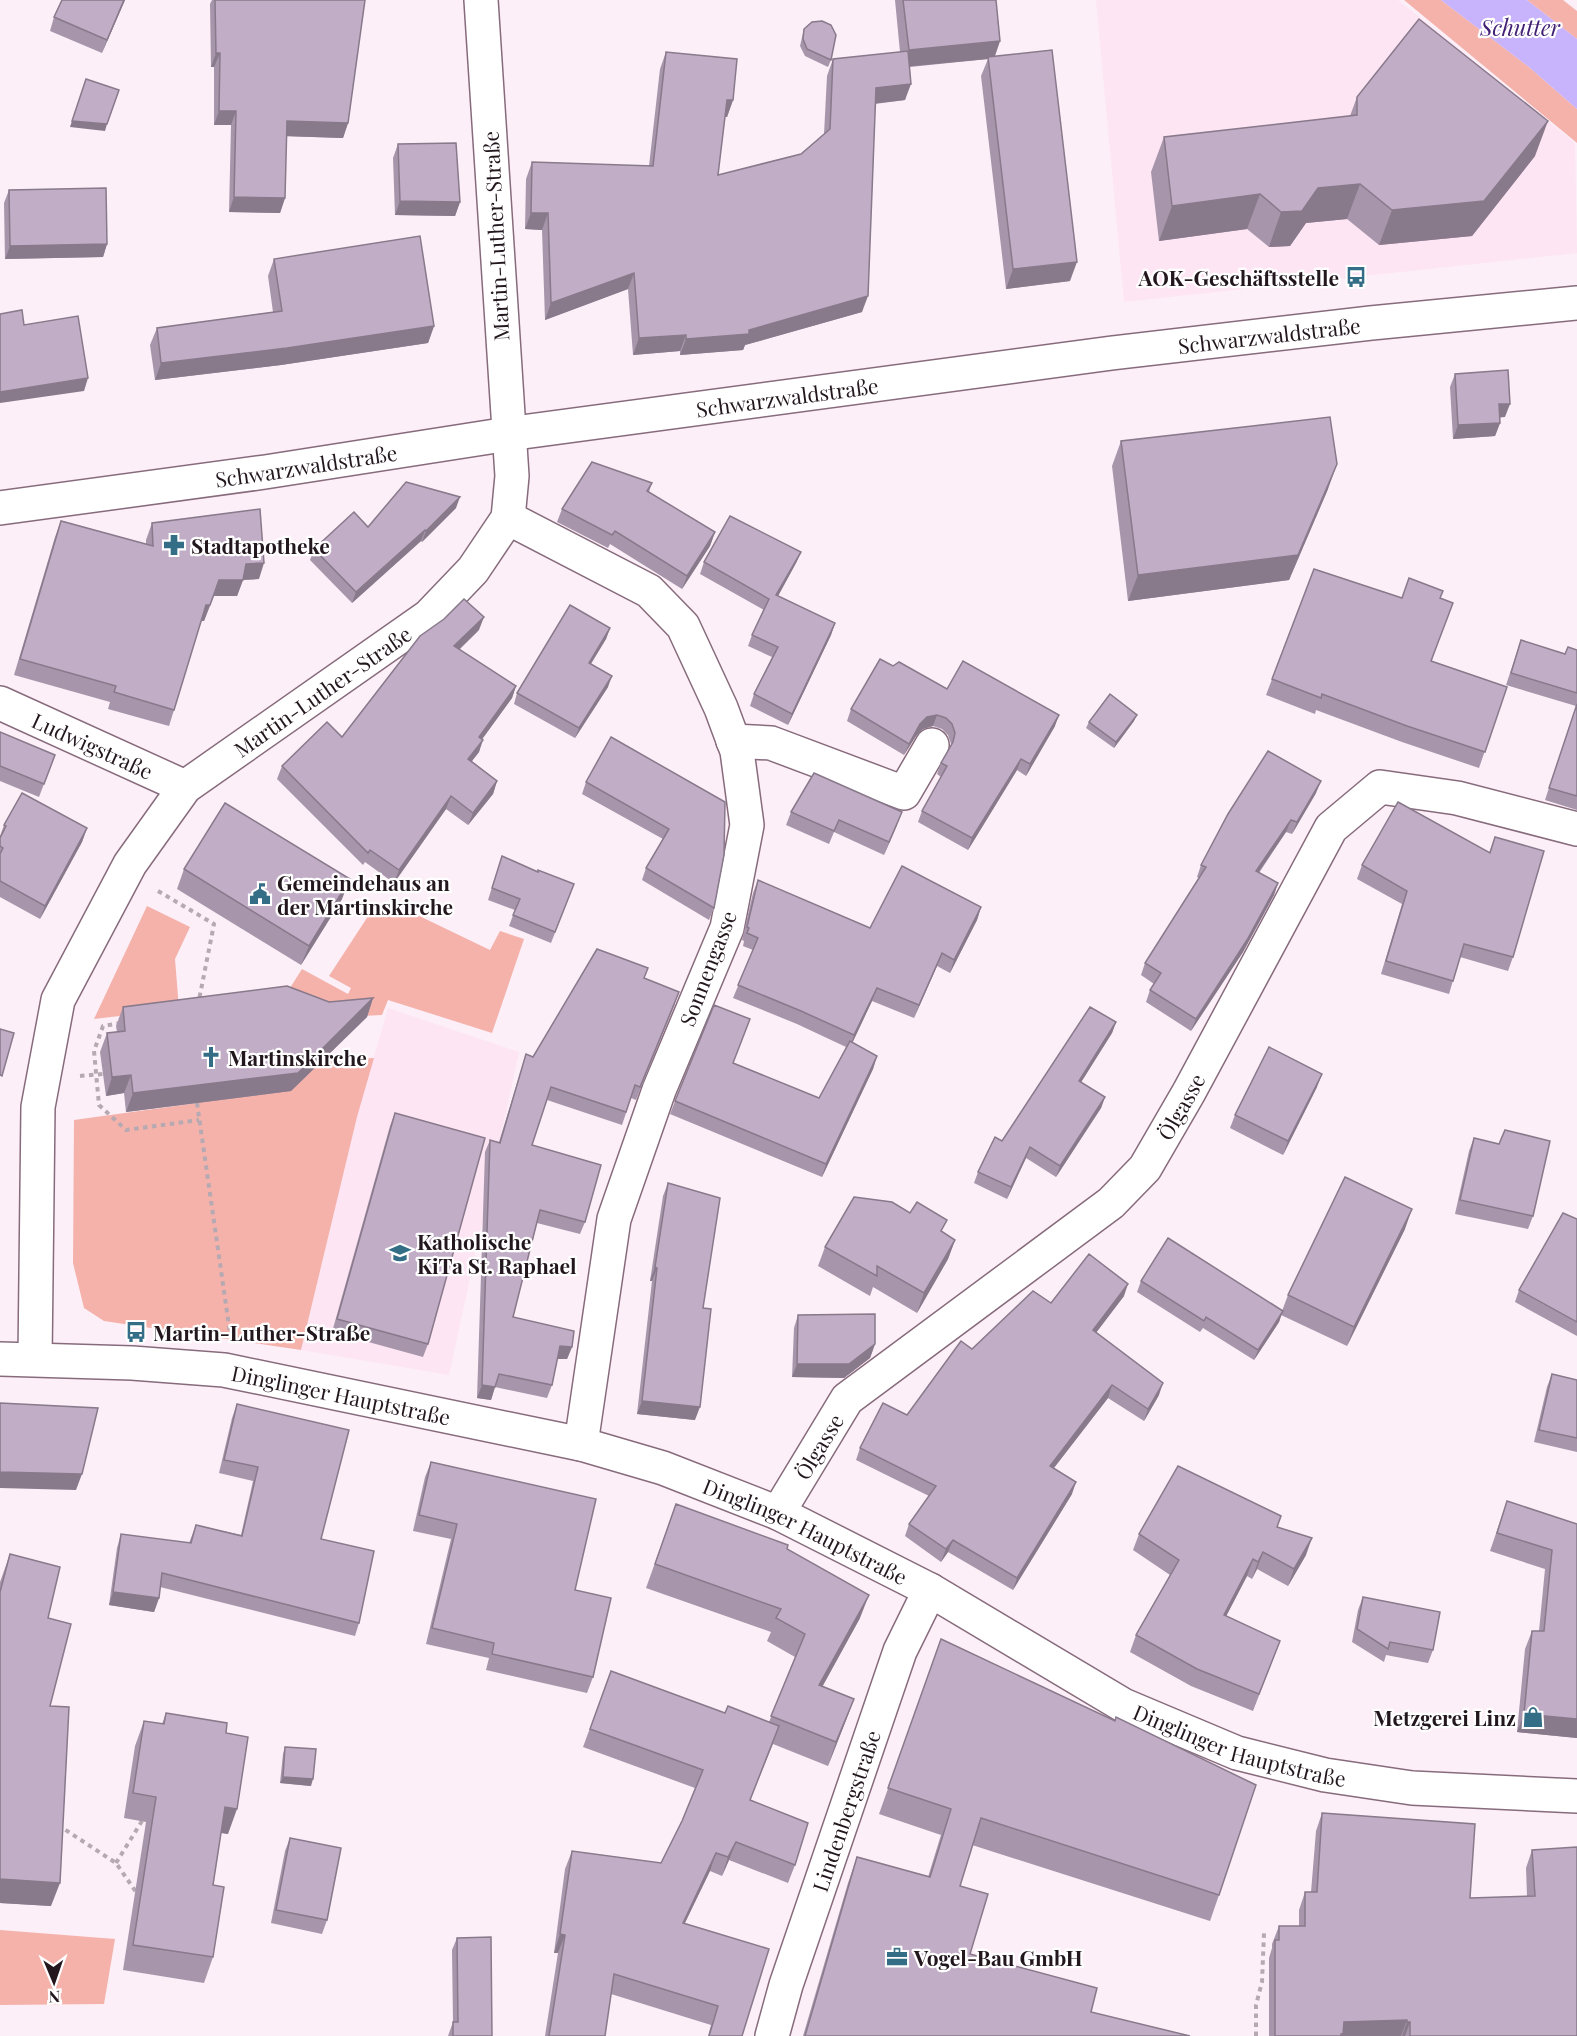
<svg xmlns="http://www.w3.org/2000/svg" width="1577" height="2036" font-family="'Playfair Display',serif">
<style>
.built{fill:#fde5f3}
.green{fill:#f4b2ab}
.water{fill:#c8b3fd}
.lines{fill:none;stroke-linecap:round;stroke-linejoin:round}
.minor-casing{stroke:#876b7c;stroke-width:36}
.path{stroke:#b6a9b1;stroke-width:4;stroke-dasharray:4.5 4.5;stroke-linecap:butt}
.minor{stroke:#fff;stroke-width:33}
.wall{fill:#a795ab}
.shaded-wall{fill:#88798b}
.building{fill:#c2adc7;stroke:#88798b;stroke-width:1.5}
.labels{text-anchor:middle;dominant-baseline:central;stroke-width:4.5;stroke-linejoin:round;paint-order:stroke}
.street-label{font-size:21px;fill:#23171e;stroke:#fff}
.poi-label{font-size:21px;font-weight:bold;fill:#23171e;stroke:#fff;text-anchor:start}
.water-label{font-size:22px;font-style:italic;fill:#422174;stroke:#fff}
</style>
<rect width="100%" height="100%" fill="#fceff7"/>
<!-- built -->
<g class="built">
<polygon points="1096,0 1398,0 1575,143 1577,253 1124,302"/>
<polygon points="388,1008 519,1052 449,1375 301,1350 357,1117"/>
</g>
<!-- green -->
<g class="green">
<polygon points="1404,0 1441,0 1529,67 1577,109 1577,148 1577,143"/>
<polygon points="1527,0 1563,0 1577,11 1577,39"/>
<polygon points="376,904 408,917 411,912 490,950 500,931 524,939 492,1033 388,1000 382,1015 321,1018 281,1002 302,969 348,994 351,988 329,976"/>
<polygon points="147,906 190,927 175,959 179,1009 94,1019"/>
<polygon points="374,1058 357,1117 301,1350 104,1321 84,1308 73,1263 74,1120 197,1103 321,1061"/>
<polygon points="0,1930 115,1939 104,2004 0,2005"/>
</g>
<!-- water -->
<polygon class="water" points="1441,0 1527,0 1577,39 1577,109 1529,67"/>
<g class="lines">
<defs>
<g id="minor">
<path id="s1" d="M 0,508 L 265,472 L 508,434 L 1112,353 L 1371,323 L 1577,303"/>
<polyline points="508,518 649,591 683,626 721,708 737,751 747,825 727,928 659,1090 614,1219 581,1444"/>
<path id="s2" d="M 0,703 L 185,787"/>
<polyline points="733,741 771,743 904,793 932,745"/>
<path id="s3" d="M 0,1359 L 132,1363 L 224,1370 L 581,1444 L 663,1468 L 778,1513 L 930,1590 L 1123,1705 L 1237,1753 L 1325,1775 L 1412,1788 L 1577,1796"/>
<path id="s4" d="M 35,1359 L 38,1107 L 58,1000 L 130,864 L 185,787 L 429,616 L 473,570 L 508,518 L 512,476 L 481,0"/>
<path id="s5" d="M 778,1513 L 847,1399 L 1111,1203 L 1145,1168 L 1189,1092 L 1331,828 L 1380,787 L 1457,798 L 1577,829"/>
<path id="s6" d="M 772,2036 L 786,1985 L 900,1651 L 930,1590"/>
</g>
</defs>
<!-- minor casing -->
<use href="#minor" class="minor-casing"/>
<!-- path -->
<g class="path">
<polyline points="158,891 214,924 199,1000"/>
<polyline points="121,1023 103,1026 94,1051 99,1105 126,1130 199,1120"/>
<polyline points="80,1076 103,1074"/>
<polyline points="197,1103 230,1333"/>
<polyline points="58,1825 116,1863 136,1892"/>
<polyline points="116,1863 142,1821"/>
<polyline points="1256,2036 1256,2005 1262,1982 1264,1933"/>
</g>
<!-- minor -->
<use href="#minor" class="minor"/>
</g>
<!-- wall -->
<g class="wall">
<polygon points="125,0 102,53 50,31 54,17"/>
<polygon points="212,0 365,0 348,123 343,138 286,136 285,198 280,213 229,212 231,125 214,125 214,67 211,67 210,4"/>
<polygon points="895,0 996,0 1000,41 995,56 1070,281 1006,289 981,76 988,59 910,67 905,100 875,104 862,312 745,345 743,350 680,355 680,351 633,355 628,289 545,320 542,230 525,229 526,179 532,162 649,166 660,69 666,52 733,100 727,117 725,117 718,175 801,154 824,134 827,76 833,59 900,52"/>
<polygon points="804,29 831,60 828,67 805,56 800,46"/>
<polygon points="1357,97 1535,156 1472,236 1379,245 1347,219 1306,223 1290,246 1269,247 1247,229 1159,241 1151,172 1164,137 1350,116"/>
<polygon points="398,144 460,202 455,216 395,215 393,158"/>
<polygon points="9,190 107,244 103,257 5,259 4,203"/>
<polygon points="274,259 434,326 428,343 281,365 155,380 150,345 157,328 273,312 268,276"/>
<polygon points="1455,374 1505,417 1500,417 1500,423 1495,436 1453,439 1450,387"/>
<polygon points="1121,441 1328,489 1289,580 1128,601 1112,466"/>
<polygon points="652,483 649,492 715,532 710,546 682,589 610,544 608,548 557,522 562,509"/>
<polygon points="456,508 422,542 421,541 352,603 310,560 314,549 368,527"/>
<polygon points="61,521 146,544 146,540 152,523 259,579 243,580 237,596 214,596 204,621 201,621 174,710 169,726 108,709 110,702 14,675 55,537"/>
<polygon points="801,552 796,563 778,596 835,623 831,635 788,725 750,706 754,694 772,657 748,646 752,635 764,610 700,574 704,562"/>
<polygon points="1314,569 1402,598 1440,598 1432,661 1507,687 1479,768 1402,742 1316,710 1315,714 1266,695"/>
<polygon points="610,628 606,639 591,664 608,687 575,738 514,704 517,693"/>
<polygon points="479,630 459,650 516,686 512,698 482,739 479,752 472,761 497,781 493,794 468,825 446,809 394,883 365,862 363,865 277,779 282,766 342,737"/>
<polygon points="1521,640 1565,654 1577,650 1577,810 1545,800 1576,706 1506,685"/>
<polygon points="893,666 947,689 1055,726 1026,776 1017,770 968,850 918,822 922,811 941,777 937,774 941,763 950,747 951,744 948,735 942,729 933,726 923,729 916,736 904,755 847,721 851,709"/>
<polygon points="1134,721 1114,748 1086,728 1089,722"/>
<polygon points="0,732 50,768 39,797 0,781"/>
<polygon points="586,782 725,802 714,908 709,920 642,880 646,868 663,839 582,794"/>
<polygon points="1316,793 1292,834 1286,832 1259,873 1278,883 1274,895 1243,952 1191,1031 1146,1002 1150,990 1154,984 1141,975 1145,963 1199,878 1197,877 1201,865"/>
<polygon points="791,812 897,825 884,855 834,832 829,844 786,825"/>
<polygon points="4,825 87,828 82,842 40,919 0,897 0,836"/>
<polygon points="1495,837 1513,957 1508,971 1460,957 1449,994 1381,974 1402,904 1357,879 1362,865 1489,853"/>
<polygon points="502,856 538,872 574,884 551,943 509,926 515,910 488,900"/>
<polygon points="184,869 342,899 301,965 177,889"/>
<polygon points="758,880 870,928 981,907 977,920 950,973 937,966 914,1018 872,1001 852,1043 877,1056 873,1069 822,1177 670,1114 675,1101 734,1063 819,1098 846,1047 797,1024 733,998 753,950 743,946 744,941 742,940 753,893"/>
<polygon points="644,978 675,1004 636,1100 631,1098 622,1125 547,1100 532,1145 585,1222 580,1234 537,1223 513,1317 572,1347 567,1359 557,1359 552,1385 547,1398 495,1387 491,1400 477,1398 485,1152 490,1140 499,1142 526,1054 533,1057"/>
<polygon points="373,998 367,1017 291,1091 126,1112 124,1093 106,1096 100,1052 107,1033 117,1032 116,1026 123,1007 329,1002"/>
<polygon points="1116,1022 1112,1033 1081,1082 1105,1097 1101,1108 1056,1177 1026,1158 1007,1199 974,1183 978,1172 1002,1141"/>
<polygon points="1317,1087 1283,1155 1230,1128 1235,1115"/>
<polygon points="395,1113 428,1344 423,1357 332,1332 390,1126"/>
<polygon points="1474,1138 1533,1216 1528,1229 1455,1214 1469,1151"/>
<polygon points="668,1183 695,1420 637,1414 652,1281 650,1281 663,1196"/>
<polygon points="1577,1219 1577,1336 1515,1302 1519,1290"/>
<polygon points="1405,1229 1347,1346 1281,1315 1279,1322 1254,1360 1203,1328 1200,1332 1137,1292 1141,1281 1282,1311 1288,1295"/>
<polygon points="943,1232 955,1240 948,1259 917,1313 873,1287 870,1296 818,1266 825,1247"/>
<polygon points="1124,1296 1096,1333 1159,1395 1144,1421 1108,1398 1054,1468 1072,1494 1013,1590 948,1552 941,1562 905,1536 909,1524 929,1496 856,1460 860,1448 907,1415 972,1349 1051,1303"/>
<polygon points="798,1315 875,1344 870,1358 844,1378 792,1377 794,1328"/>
<polygon points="1552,1374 1577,1380 1577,1452 1534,1442 1547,1387"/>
<polygon points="237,1404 321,1539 359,1623 355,1636 160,1587 159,1598 154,1612 109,1605 117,1548 121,1534 189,1543 196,1525 241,1535 253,1481 219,1473 232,1418"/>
<polygon points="431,1462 575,1590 593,1677 587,1693 486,1670 489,1658 426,1644 451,1539 413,1531 425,1477"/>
<polygon points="1507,1501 1577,1524 1577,1738 1517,1732 1525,1649 1532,1631 1539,1631 1545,1569 1490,1551"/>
<polygon points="676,1504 787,1549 860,1618 822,1687 854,1699 828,1766 773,1744 750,1800 795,1865 788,1883 729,1860 722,1876 710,1871 685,1923 742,2036 708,2036 711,2025 611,1994 605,2036 545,2036 558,1953 554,1953 565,1869 572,1851 661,1863 682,1821 695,1788 583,1747 611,1671 725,1713 769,1722 795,1657 767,1641 771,1632 646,1588"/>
<polygon points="1277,1527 1306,1555 1288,1586 1257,1569 1252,1579 1247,1576 1226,1616 1280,1641 1253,1711 1191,1686 1130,1652 1136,1635 1170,1575 1133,1550 1139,1534"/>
<polygon points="10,1554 48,1618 50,1706 51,1906 0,1903 0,1582"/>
<polygon points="1363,1597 1433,1650 1428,1663 1386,1655 1384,1662 1352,1642 1358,1610"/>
<polygon points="941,1639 1219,1895 1210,1921 972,1845 960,1886 970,1954 1091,2012 1190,2036 803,2036 848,1883 857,1857 928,1877 941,1835 879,1814"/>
<polygon points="166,1713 226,1733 228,1834 221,1833 213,1885 213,1957 204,1983 123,1970 146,1822 124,1818 135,1746 144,1721 162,1724"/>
<polygon points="285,1747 311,1786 280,1783 283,1754"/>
<polygon points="1322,1813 1470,1898 1527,1896 1526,1868 1532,1850 1577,2036 1269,2036 1269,1958 1272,1948 1272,1944 1279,1926 1299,1926 1299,1910 1305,1892 1311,1892 1316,1831"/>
<polygon points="290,1838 327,1920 322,1934 271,1923 285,1851"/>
<polygon points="457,1938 492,2036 448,2036 453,2022 452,1950"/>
</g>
<!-- shaded-wall -->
<g class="shaded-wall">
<polygon points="124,0 125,0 102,53 107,40"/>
<polygon points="1000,41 994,58 988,57 988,59 902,67 909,50"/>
<polygon points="216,53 220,53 214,67 211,67"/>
<polygon points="911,84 905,100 870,104 876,88"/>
<polygon points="727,100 733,100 727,117 721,116"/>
<polygon points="219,111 236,111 231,125 214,125"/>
<polygon points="72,121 107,124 105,131 70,127"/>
<polygon points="287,121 348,123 343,138 281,136"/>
<polygon points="1548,121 1535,156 1472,236 1379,245 1392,210"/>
<polygon points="1360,184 1347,219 1306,223 1290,246 1269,247 1281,212 1318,188"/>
<polygon points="1260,194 1247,229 1159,241 1172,206"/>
<polygon points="234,197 285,198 280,213 229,212"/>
<polygon points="400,201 460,202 455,216 395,215"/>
<polygon points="531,213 548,213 542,230 525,229"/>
<polygon points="107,244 103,257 5,259 10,246"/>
<polygon points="1077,262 1070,281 1006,289 1013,269"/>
<polygon points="634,273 628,289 545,320 551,303"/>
<polygon points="868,296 862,312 745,345 743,350 680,355 686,339 749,330"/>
<polygon points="434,326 428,343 281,365 155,380 161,363"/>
<polygon points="686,335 680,351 633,355 639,338"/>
<polygon points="88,378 84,391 0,403 0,392"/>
<polygon points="1499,404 1510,404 1505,417 1494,418"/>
<polygon points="1500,423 1495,436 1453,439 1458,425"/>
<polygon points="1337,464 1328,489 1289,580 1128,601 1138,575"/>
<polygon points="460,497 456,508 422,542 426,531"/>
<polygon points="425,530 421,541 352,603 356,592"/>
<polygon points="715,532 710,546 682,589 687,576"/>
<polygon points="801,552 796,563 772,607 776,595"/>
<polygon points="264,563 259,579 240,580 246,564"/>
<polygon points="219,580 243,580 237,596 214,596"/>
<polygon points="206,605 210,605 204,621 200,621"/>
<polygon points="484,617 479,630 449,659 454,646"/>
<polygon points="835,623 831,635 788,725 792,714"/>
<polygon points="610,628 606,639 585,673 589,663"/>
<polygon points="612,676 608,687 575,738 579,728"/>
<polygon points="516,686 512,698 475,749 479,737"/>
<polygon points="937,715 933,726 923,729 916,736 904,755 909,744 920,724 927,717"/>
<polygon points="1059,715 1055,726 1026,776 1030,764"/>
<polygon points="1137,715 1134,721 1114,748 1116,742"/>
<polygon points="483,740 479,752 464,771 468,759"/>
<polygon points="1021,759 1017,770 968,850 972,838"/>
<polygon points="497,781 493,794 468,825 473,813"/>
<polygon points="1321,781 1316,793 1292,834 1297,822"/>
<polygon points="451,796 446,809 394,883 399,870"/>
<polygon points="902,812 897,825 884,855 889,842"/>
<polygon points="1291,820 1286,832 1251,883 1256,871"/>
<polygon points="87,828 82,842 40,919 45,906"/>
<polygon points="350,879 342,899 301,965 309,946"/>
<polygon points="1278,883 1274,895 1243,952 1191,1031 1196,1019"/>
<polygon points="981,907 977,920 950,973 954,960"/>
<polygon points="942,953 937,966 914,1018 919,1005"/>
<polygon points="877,988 872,1001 850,1048 854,1035"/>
<polygon points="373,998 367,1017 291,1091 126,1112 133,1093"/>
<polygon points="1116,1022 1112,1033 1075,1092 1079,1081"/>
<polygon points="877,1056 873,1069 822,1177 826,1164"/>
<polygon points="1322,1074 1317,1087 1283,1155 1288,1141"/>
<polygon points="131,1075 124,1093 106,1096 112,1077"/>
<polygon points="1105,1097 1101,1108 1056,1177 1060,1166"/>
<polygon points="1030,1147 1026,1158 1007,1199 1011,1187"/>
<polygon points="1412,1209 1405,1229 1347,1346 1354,1327"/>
<polygon points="955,1240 948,1259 917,1313 924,1293"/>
<polygon points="655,1267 657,1268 652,1281 650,1281"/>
<polygon points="1128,1284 1124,1296 1088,1343 1093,1330"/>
<polygon points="1283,1311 1279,1322 1254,1360 1258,1350"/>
<polygon points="875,1344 870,1358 844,1378 792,1377 797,1364"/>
<polygon points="560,1346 572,1347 567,1359 555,1359"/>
<polygon points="1163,1383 1159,1395 1144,1421 1148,1409"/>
<polygon points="482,1385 495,1387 491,1400 477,1398"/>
<polygon points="1112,1385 1108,1398 1046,1478 1050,1466"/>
<polygon points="642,1401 700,1407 695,1420 637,1414"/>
<polygon points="0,1472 82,1474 76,1490 0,1488"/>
<polygon points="1076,1482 1072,1494 1013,1590 1017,1578"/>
<polygon points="1312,1538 1306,1555 1288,1586 1294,1569"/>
<polygon points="953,1540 948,1552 941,1562 946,1549"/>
<polygon points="1263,1552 1257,1569 1252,1579 1258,1562"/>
<polygon points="1253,1559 1247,1576 1218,1632 1224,1615"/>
<polygon points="113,1592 159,1598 154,1612 109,1605"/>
<polygon points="869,1595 860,1618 810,1709 819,1685"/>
<polygon points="854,1699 845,1723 828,1766 836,1742"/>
<polygon points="1524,1714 1577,1719 1577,1738 1517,1732"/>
<polygon points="283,1777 313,1779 311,1786 280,1783"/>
<polygon points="225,1807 237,1809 228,1834 216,1832"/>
<polygon points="736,1842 729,1860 722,1876 728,1857"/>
<polygon points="716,1853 710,1871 676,1941 683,1923"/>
<polygon points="0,1879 60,1883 51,1906 0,1903"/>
<polygon points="560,1934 565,1935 558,1953 554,1953"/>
<polygon points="1407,2020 1401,2036 1339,2036 1344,2022"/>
<polygon points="1407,2022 1410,2022 1405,2036 1402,2036"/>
</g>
<!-- building -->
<g class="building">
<polygon points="62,0 124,0 107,40 54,17"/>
<polygon points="215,0 365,0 348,123 287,121 285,198 234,197 236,111 219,111 220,53 216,53"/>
<polygon points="903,0 996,0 1000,41 909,50"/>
<polygon points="1419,19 1548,121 1484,201 1392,210 1360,184 1318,188 1302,211 1281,212 1260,194 1172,206 1164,137 1357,115 1357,97"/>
<polygon points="822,21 831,25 836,35 831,60 807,49 803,39 804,29 812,22"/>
<polygon points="1052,50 1077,262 1013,269 988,57"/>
<polygon points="908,51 911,84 876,88 868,296 749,330 749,334 686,339 686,335 639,338 634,273 551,303 548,213 531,213 532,162 653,166 666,52 737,59 733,100 727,100 718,175 801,154 830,129 833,59"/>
<polygon points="86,79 119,90 107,124 72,121"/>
<polygon points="456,143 460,202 400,201 398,144"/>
<polygon points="106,188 107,244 10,246 9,190"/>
<polygon points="420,236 434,326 287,348 161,363 157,328 282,311 274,259"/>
<polygon points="22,310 24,325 78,316 88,378 0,392 0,314"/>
<polygon points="1508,370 1510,404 1499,404 1500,423 1458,425 1455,374"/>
<polygon points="1330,417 1337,464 1298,555 1138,575 1121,441"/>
<polygon points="592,462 652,483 647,491 715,532 687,576 615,531 612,535 562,509"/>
<polygon points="406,482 460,497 426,531 425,530 356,592 314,549 354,512 368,527"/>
<polygon points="260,509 264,563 246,564 243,580 219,580 210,605 206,605 174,710 114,692 116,686 20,659 61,521 153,546 152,523"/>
<polygon points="730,516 801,552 776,595 835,623 792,714 754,694 778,647 752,635 769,599 704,562"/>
<polygon points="1314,569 1402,598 1409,578 1443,591 1440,598 1453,603 1431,661 1507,687 1485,752 1407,726 1322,694 1321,698 1272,679"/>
<polygon points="464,599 484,617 454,646 516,686 479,737 483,740 468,759 497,781 473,813 451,796 399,870 370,850 368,853 282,766 327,722 342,737 420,636 444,619"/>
<polygon points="570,605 610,628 589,663 612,676 579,728 517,693"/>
<polygon points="1521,640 1565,654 1568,647 1577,650 1577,693 1511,673"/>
<polygon points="880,659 893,666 899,662 947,689 963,661 1059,715 1030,764 1021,759 972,838 922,811 947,766 941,763 953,742 955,733 952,724 946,718 937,715 927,717 920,724 909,744 851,709"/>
<polygon points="1110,694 1137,715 1116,742 1089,722"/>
<polygon points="1577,704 1577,796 1549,788"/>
<polygon points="0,732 55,755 44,784 0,766"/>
<polygon points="611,737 725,802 724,855 714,908 646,868 669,829 586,782"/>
<polygon points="1268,751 1321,781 1297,822 1291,820 1256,871 1278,883 1247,940 1196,1019 1150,990 1161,973 1145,963 1206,867 1201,865 1228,814"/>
<polygon points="814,773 902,812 889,842 839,820 834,831 791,812"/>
<polygon points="22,793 87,828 45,906 0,881 0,854 3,848 0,846 0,838 6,826 4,825"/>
<polygon points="1398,802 1490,853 1495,837 1544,851 1513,957 1464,944 1453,981 1386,961 1407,891 1362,865"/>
<polygon points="225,803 350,879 309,946 184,869"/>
<polygon points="502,856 538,872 538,870 574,884 555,932 513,915 520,899 492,888"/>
<polygon points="902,866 981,907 954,960 942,953 919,1005 877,988 854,1035 801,1011 738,985 758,938 747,933 749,928 747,927 758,880 870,928"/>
<polygon points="597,949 648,968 644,978 679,992 640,1087 635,1085 626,1112 551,1087 532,1145 601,1165 585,1222 540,1210 513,1317 574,1331 572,1347 560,1346 552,1385 499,1374 495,1387 482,1385 490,1140 500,1143 526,1054 533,1057"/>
<polygon points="287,986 329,1002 373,998 298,1073 133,1093 131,1075 112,1077 107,1033 125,1031 123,1007"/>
<polygon points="714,1005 750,1019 733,1063 819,1098 850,1041 877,1056 826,1164 675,1101"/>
<polygon points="1090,1007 1116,1022 1079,1081 1105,1097 1060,1166 1030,1147 1011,1187 978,1172 995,1137 1002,1141"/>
<polygon points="0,1029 14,1033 2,1076 0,1075"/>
<polygon points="1269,1047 1322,1074 1288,1141 1235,1115"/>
<polygon points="395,1113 485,1138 428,1344 337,1319"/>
<polygon points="1505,1130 1550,1141 1533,1216 1460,1200 1474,1138 1499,1144"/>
<polygon points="1345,1177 1412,1209 1354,1327 1288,1295"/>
<polygon points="668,1183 720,1198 703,1308 711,1309 700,1407 642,1401 657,1268 655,1267"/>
<polygon points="854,1197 892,1202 910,1213 917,1202 947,1220 941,1231 955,1240 924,1293 877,1266 877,1276 825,1247"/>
<polygon points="1563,1213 1577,1219 1577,1322 1519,1290"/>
<polygon points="1168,1238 1283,1311 1258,1350 1206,1317 1204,1321 1141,1281"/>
<polygon points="1089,1254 1128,1284 1093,1330 1163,1383 1148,1409 1112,1385 1050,1466 1076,1482 1017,1578 953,1540 946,1549 909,1524 936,1486 860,1448 883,1403 907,1415 961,1341 972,1349 1033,1291 1051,1303"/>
<polygon points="875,1314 875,1344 849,1364 797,1364 798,1315"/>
<polygon points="1552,1374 1577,1380 1577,1438 1539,1430"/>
<polygon points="0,1403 98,1408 82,1474 0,1472"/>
<polygon points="237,1404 349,1430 321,1539 374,1551 359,1623 162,1573 159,1598 113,1592 121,1534 191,1543 196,1525 242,1536 258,1467 224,1460"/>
<polygon points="431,1462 596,1499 575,1590 611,1598 593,1677 492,1654 494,1643 432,1628 457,1524 419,1515"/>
<polygon points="1178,1466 1281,1516 1277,1527 1312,1538 1294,1569 1263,1552 1258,1562 1253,1559 1224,1615 1280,1641 1259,1694 1197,1669 1136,1635 1179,1560 1139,1534"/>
<polygon points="1507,1501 1577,1524 1577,1719 1524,1714 1532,1631 1544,1631 1552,1550 1497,1533"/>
<polygon points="676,1504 788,1545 787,1549 869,1595 819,1685 854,1699 836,1742 771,1716 805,1634 776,1618 781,1609 655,1564"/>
<polygon points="10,1554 60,1567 48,1618 71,1624 50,1706 69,1707 60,1883 0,1879 0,1592"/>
<polygon points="1363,1597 1440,1612 1433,1650 1390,1642 1388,1649 1357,1629"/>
<polygon points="941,1639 1115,1721 1116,1717 1256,1785 1219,1895 981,1818 960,1886 988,1894 970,1954 1097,1988 1091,2012 1190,2036 805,2036 857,1857 930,1877 951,1809 888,1788"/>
<polygon points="611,1671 725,1713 728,1706 779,1726 750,1800 808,1823 795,1865 736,1842 728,1857 716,1853 683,1923 769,1949 742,2036 709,2036 718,2006 614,1974 605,2036 549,2036 565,1935 560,1934 572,1851 661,1863 682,1821 703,1770 590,1729"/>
<polygon points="166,1713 227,1723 226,1733 248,1737 237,1809 225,1807 213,1885 224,1887 213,1957 133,1945 156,1797 133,1793 144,1721 164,1724"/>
<polygon points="285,1747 316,1749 313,1779 283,1777"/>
<polygon points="1322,1813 1475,1824 1470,1898 1535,1896 1532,1850 1577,1847 1577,2036 1410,2036 1410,2022 1407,2022 1407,2020 1344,2022 1343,2034 1341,2034 1341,2036 1275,2036 1275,1940 1279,1940 1279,1926 1305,1926 1305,1892 1317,1892"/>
<polygon points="290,1838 341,1848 327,1920 276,1910"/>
<polygon points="491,1937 492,2036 453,2036 453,2022 458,2022 457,1938"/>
</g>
<!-- icons -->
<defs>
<symbol id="bus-bare" viewBox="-9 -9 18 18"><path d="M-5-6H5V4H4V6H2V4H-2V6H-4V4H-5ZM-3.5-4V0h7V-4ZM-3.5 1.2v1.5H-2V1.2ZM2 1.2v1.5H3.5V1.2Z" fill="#346d86" stroke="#fff" stroke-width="2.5" paint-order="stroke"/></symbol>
<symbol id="pharmacy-bare" viewBox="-9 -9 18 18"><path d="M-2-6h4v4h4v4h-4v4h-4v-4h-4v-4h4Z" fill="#346d86" stroke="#fff" stroke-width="2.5" paint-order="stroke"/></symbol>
<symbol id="civic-bare" viewBox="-9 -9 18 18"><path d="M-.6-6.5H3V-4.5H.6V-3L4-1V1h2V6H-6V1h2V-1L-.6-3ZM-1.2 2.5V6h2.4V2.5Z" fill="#346d86" stroke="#fff" stroke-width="2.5" paint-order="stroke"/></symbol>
<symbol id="church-bare" viewBox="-9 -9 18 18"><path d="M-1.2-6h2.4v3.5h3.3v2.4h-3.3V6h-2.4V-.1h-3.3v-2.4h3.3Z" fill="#346d86" stroke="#fff" stroke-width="2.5" paint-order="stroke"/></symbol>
<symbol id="school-bare" viewBox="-9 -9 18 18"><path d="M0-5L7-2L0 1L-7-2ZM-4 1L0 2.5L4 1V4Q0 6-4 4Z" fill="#346d86" stroke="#fff" stroke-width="2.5" paint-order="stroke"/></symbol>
<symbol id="shop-bare" viewBox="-9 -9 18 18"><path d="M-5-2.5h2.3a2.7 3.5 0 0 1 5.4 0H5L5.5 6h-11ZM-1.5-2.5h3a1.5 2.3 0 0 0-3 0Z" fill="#346d86" stroke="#fff" stroke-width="2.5" paint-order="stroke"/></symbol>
<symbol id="office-bare" viewBox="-9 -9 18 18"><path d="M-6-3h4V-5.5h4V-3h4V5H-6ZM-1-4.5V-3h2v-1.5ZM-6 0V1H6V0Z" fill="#346d86" stroke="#fff" stroke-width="2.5" paint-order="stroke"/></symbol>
</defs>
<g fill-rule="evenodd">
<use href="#bus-bare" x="1341" y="262" width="30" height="30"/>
<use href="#pharmacy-bare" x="159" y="530" width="30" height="30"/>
<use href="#civic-bare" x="245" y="879" width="30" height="30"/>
<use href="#church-bare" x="196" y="1042" width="30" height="30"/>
<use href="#school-bare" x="385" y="1238" width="30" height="30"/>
<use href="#bus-bare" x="121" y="1317" width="30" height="30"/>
<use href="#shop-bare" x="1518" y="1702" width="30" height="30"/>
<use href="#office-bare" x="882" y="1942" width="30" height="30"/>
</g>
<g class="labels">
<!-- street labels -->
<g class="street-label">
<text transform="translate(495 236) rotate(-93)">Martin-Luther-Straße</text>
<text stroke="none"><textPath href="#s1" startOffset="1281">Schwarzwaldstraße</textPath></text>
<text stroke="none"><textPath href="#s1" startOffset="795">Schwarzwaldstraße</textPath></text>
<text stroke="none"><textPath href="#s1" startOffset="309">Schwarzwaldstraße</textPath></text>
<text stroke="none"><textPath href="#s4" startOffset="777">Martin-Luther-Straße</textPath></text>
<text stroke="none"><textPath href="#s2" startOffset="102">Ludwigstraße</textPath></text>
<text transform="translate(707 968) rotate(-69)">Sonnengasse</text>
<text stroke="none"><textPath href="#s5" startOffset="582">Ölgasse</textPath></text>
<text stroke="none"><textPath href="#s3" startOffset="344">Dinglinger Hauptstraße</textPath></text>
<text stroke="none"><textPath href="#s5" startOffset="78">Ölgasse</textPath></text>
<text stroke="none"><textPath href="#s3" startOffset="830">Dinglinger Hauptstraße</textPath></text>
<text stroke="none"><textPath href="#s3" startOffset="1317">Dinglinger Hauptstraße</textPath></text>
<text stroke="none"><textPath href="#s6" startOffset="237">Lindenbergstraße</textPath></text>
</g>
<!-- poi labels -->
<g class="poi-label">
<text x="1339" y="277" text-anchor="end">AOK-Geschäftsstelle</text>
<text x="191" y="545">Stadtapotheke</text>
<text x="277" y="882">Gemeindehaus an<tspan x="277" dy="24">der Martinskirche</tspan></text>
<text x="228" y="1057">Martinskirche</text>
<text x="417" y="1241">Katholische<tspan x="417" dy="24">KiTa St. Raphael</tspan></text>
<text x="153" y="1332">Martin-Luther-Straße</text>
<text x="1516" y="1717" text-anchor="end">Metzgerei Linz</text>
<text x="914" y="1957">Vogel-Bau GmbH</text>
</g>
<!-- water labels -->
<g class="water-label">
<text x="1520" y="27">Schutter</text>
</g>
</g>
<!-- north arrow -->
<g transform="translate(54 1982) rotate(178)" stroke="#ffffff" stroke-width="4.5" paint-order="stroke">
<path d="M0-4.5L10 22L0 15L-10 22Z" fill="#23171e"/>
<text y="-9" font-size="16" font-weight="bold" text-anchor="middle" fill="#23171e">N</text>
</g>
</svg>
